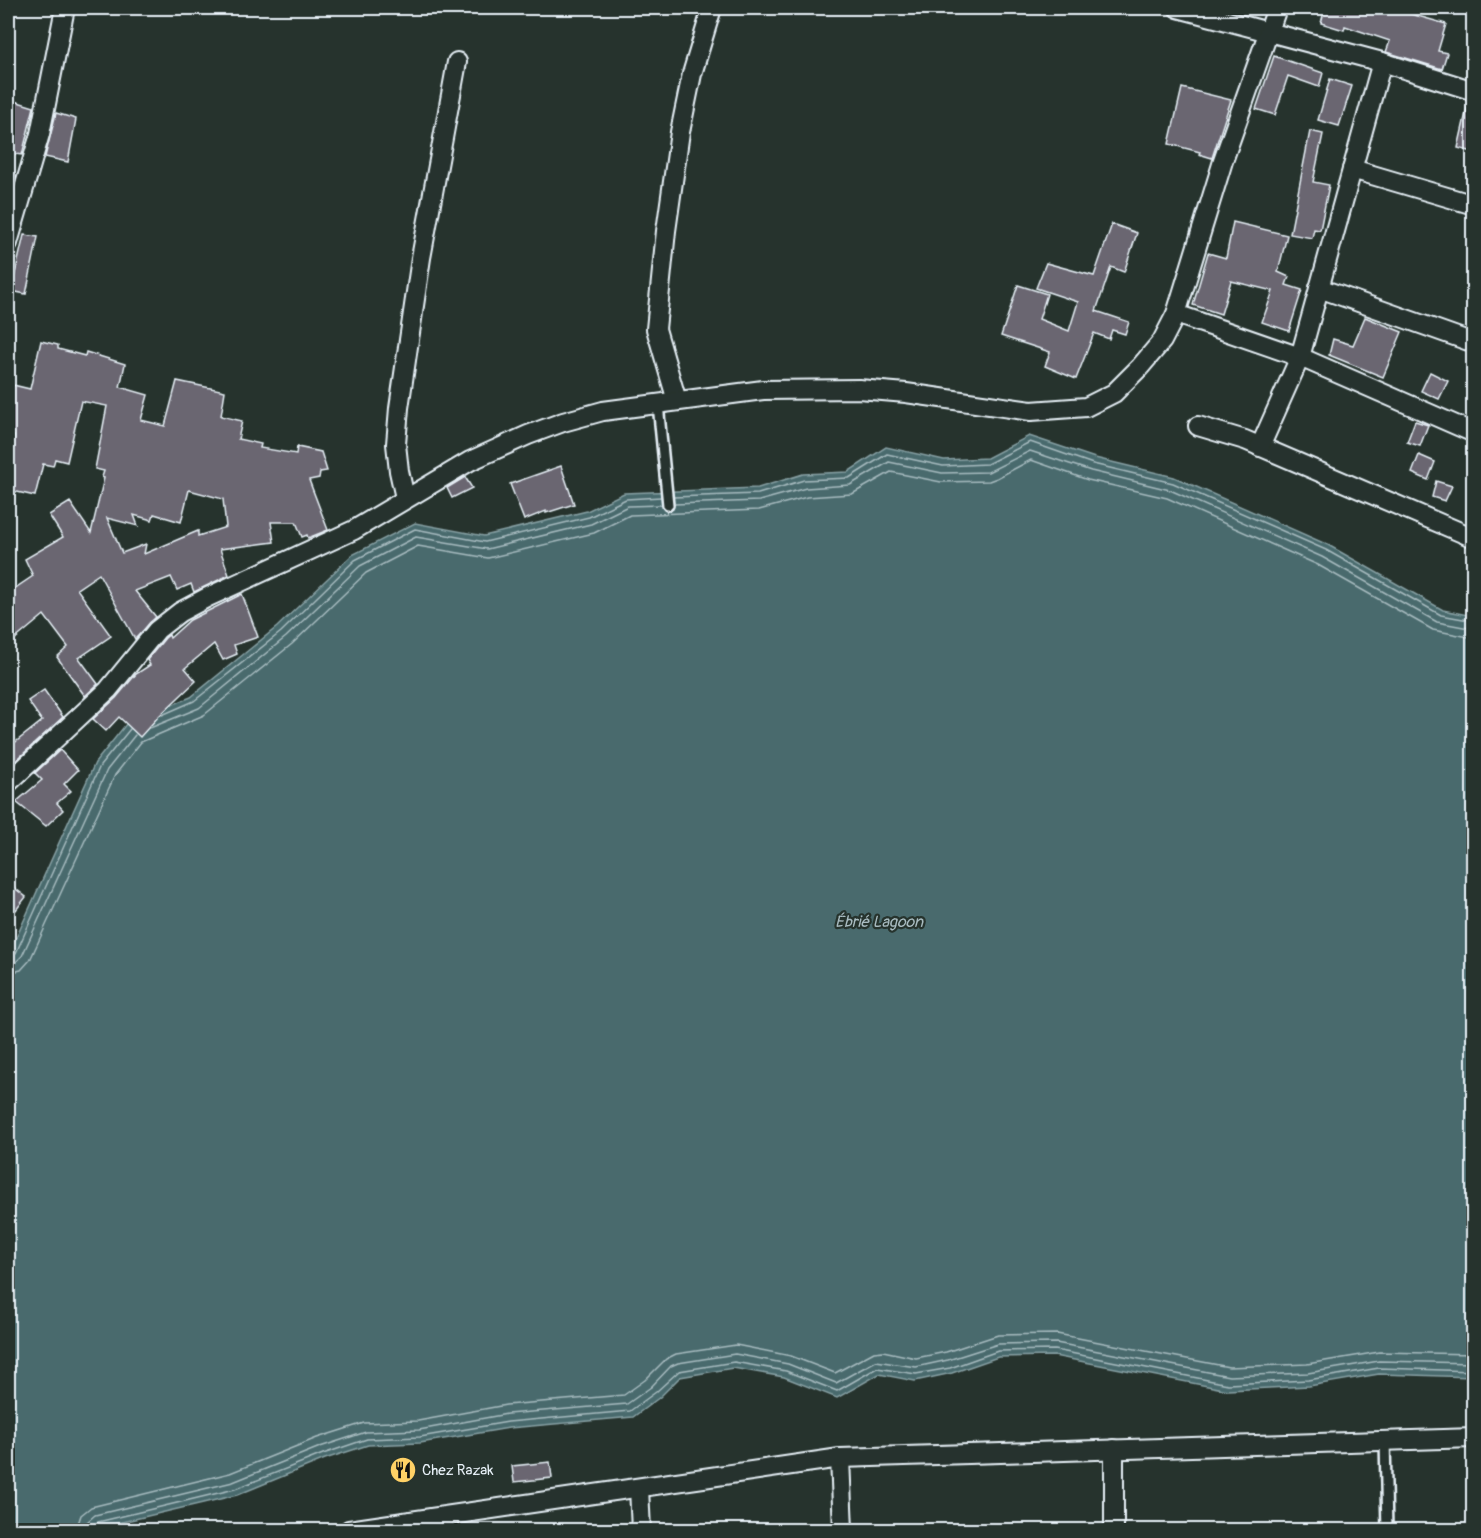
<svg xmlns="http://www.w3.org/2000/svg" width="1481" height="1538" font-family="Pangolin,sans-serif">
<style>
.water{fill:#486b6d;stroke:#88a1a5;stroke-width:1.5}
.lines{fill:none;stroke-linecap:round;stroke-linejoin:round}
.shore{stroke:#a8bbc0;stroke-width:1.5}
.building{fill:#6a6671;stroke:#e8f1f8;stroke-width:1.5;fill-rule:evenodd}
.lane-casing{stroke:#e8f1f8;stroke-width:14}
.street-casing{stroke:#e8f1f8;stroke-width:22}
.lane{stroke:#26332d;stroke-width:9}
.street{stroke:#26332d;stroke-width:18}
.labels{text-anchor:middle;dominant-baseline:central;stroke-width:4.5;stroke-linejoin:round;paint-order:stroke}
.poi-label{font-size:15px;fill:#e8f1f8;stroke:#26332d;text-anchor:start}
.water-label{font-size:16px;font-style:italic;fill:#a8bbc0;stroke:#26332d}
</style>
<rect width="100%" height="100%" fill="#26332d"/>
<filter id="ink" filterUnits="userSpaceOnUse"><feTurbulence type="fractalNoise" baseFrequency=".0167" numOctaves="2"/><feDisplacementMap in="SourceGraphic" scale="12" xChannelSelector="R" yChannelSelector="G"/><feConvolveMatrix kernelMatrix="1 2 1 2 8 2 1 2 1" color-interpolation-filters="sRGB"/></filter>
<g filter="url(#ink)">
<!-- water -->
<polygon class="water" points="1029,436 1095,458 1174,477 1328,545 1443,610 1473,616 1473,1377 1379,1374 1309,1386 1228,1390 1054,1356 998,1357 952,1373 915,1381 879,1374 837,1398 784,1377 733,1368 680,1377 660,1397 633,1417 509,1428 420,1443 368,1445 325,1459 237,1495 88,1530 8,1530 8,956 95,763 127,723 191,697 277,627 352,555 415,523 484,536 587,511 624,493 758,488 803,474 848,472 886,447 944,460 987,458"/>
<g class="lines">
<!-- shore -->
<g class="shore">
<polyline points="673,497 758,494 804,480 849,478 887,454 943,466 987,464 1030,442 1093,464 1173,483 1326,550 1441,615 1474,621"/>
<polyline points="674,504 759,501 806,488 850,485 889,462 942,473 988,472 1030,451 1091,471 1170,490 1322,557 1437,622 1474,629"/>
<polyline points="162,715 194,701 281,632 355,560 415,529 485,542 589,517 626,499 661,497"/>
<polyline points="150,728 199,708 286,637 360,566 416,537 487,549 591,524 628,506 662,505"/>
<polyline points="8,957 12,956 16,953 100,766 130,729"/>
<polyline points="8,964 16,962 22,956 107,770 135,735"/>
<polyline points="8,973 21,970 30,960 115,775 141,742 204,715 292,644 366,573 418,546 488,558 594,533 630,515 759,510 807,497 852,494 891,472 941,482 989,481 997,478 1031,460 1088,480 1167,498 1318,565 1433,630 1474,638"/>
<polyline points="76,1530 81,1515 91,1507 230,1473 317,1438 364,1423 418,1421 506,1405 624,1395 645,1380 666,1359 676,1354 736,1345 791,1356 835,1373 874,1352 883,1351 916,1358 946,1352 998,1335 1057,1334 1229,1367 1307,1364 1379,1352 1474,1354"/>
<polyline points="85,1530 87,1522 95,1515 233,1482 320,1447 366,1432 419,1430 507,1414 627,1404 651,1387 671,1366 678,1363 735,1354 788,1364 836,1383 876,1361 916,1367 948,1360 998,1344 1056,1343 1229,1376 1308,1373 1379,1361 1474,1363"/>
<polyline points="93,1530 94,1525 98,1522 235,1489 323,1454 367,1439 420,1437 508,1422 630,1411 656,1392 679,1371 734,1362 786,1371 837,1391 877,1368 916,1374 950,1368 998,1351 1055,1350 1228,1384 1308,1380 1379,1368 1474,1371"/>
</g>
</g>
<!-- building -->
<g class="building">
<polygon points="1325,8 1390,8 1446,24 1438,51 1447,53 1442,69 1386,52 1390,41 1345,26 1344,30 1321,23"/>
<polygon points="1274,56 1323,73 1319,87 1288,76 1275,115 1256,109"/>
<polygon points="1330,79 1352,86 1339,126 1318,120"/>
<polygon points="1182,88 1231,100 1212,158 1199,154 1200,152 1169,144"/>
<polygon points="8,99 34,107 22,155 8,153"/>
<polygon points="1468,104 1473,105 1473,152 1458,148"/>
<polygon points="56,113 76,119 68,162 45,157"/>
<polygon points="1310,131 1323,134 1313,182 1329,185 1320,230 1314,229 1312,238 1290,234"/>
<polygon points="8,173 16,175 8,205"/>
<polygon points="1233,222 1287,235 1278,272 1289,277 1286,285 1302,290 1289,331 1262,322 1273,291 1231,281 1221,314 1193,305 1208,253 1226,258"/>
<polygon points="1112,224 1137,233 1124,272 1111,267 1096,311 1129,322 1125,334 1112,330 1109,339 1094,333 1076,379 1045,366 1050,352 1001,336 1018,285 1047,294 1039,319 1069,331 1078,302 1036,288 1046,263 1094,276"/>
<polygon points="24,235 38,237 26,294 11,291"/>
<polygon points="1365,317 1402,332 1383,377 1329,355 1333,339 1353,345"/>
<path d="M 41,341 L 58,345 L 58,349 L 85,356 L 86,352 L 125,364 L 120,387 L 148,395 L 141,420 L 165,426 L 177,381 L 225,391 L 221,416 L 242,421 L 238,439 L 261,444 L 260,448 L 296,454 L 297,447 L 321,452 L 327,471 L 320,472 L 319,478 L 309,480 L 328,530 L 308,538 L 307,535 L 302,537 L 296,522 L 271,522 L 274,542 L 220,549 L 229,575 L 194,592 L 191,584 L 177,590 L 171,577 L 135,591 L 156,617 L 135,639 L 99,574 L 77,589 L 111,636 L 79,658 L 98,684 L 85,696 L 57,657 L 68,647 L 44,615 L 8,645 L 8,593 L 33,576 L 25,559 L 63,537 L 49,515 L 70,502 L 91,533 L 104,478 L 102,477 L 104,471 L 95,469 L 107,406 L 81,401 L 67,462 L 55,459 L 53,466 L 43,464 L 35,496 L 8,490 L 8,466 L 9,466 L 14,436 L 12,435 L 13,433 L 8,431 L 8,408 L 13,385 L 30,389 ZM 189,490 L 223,499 L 226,527 L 198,536 L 198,531 L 144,554 L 146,544 L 122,553 L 107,518 L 138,526 L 134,515 L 152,520 L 154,514 L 181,522 Z"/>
<polygon points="1430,372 1448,381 1439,399 1421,391"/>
<polygon points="1415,421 1428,425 1420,446 1407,442"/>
<polygon points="1419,455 1435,462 1428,480 1412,473"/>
<polygon points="561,466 574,504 546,513 546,511 524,520 510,484"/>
<polygon points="465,477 472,488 452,498 447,488"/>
<polygon points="1436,481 1452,486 1445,501 1432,497"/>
<polygon points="242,594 258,637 234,645 237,654 223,660 214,644 185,668 196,681 159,716 140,737 119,717 106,731 93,719 116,698 136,674 150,665 147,660 165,638 169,635 170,638 190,620"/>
<polygon points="44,690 63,717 8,768 8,748 42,721 28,701"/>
<polygon points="60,750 78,770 64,784 71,791 57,803 63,810 46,826 16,802 42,780 35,773"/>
<polygon points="8,883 26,897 16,910 8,903"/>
<polygon points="550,1462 552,1478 514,1482 512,1466"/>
</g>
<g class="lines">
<defs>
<g id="lane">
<polyline points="658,404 668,505"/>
<polyline points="1385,1440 1387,1530"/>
</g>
<g id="street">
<polyline points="1178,8 1382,62 1474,91"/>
<polyline points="1352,169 1474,205"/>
<polyline points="8,243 40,134 65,8"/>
<polyline points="1319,288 1474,343"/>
<polyline points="1176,314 1300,357 1474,433"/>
<polyline points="677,401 656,329 666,231 680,132 692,74 712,8"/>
<polyline points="1198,426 1245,440 1474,538"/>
<polyline points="1260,447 1300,357 1382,62"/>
<polyline points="405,498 399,471 396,444 399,408 421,258 457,62"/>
<polyline points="8,783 108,690 157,630 180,612 208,597 354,530 470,461 528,435 563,422 603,411 763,390 859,389 906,393 1031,411 1086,407 1114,393 1140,367 1162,341 1176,314 1223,161 1277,8"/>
<polyline points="840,1458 843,1530"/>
<polyline points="639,1488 641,1530"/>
<polyline points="349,1530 840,1458 1474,1438"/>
<polyline points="1114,1530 1114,1449"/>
</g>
</defs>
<!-- lane casing -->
<use href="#lane" class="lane-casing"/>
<!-- street casing -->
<use href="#street" class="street-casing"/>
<!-- lane -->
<use href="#lane" class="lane"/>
<!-- street -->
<use href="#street" class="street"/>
</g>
</g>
<!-- icons -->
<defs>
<symbol id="restaurant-disc" viewBox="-11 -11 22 22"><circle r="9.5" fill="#ffd166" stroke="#26332d"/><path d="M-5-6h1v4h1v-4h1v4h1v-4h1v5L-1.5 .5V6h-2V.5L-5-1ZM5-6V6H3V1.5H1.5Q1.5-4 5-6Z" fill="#111"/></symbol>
</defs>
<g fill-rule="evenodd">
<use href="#restaurant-disc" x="388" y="1455" width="30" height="30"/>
</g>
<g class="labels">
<!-- poi labels -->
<g class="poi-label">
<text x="422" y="1470">Chez Razak</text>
</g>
<!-- water labels -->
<g class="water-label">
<text x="879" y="922">Ébrié Lagoon</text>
</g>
</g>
<!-- margin -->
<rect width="1481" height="1538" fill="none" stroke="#26332d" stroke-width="30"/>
<rect x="15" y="15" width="1451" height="1508" fill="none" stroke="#e8f1f8" stroke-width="2" filter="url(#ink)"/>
</svg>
